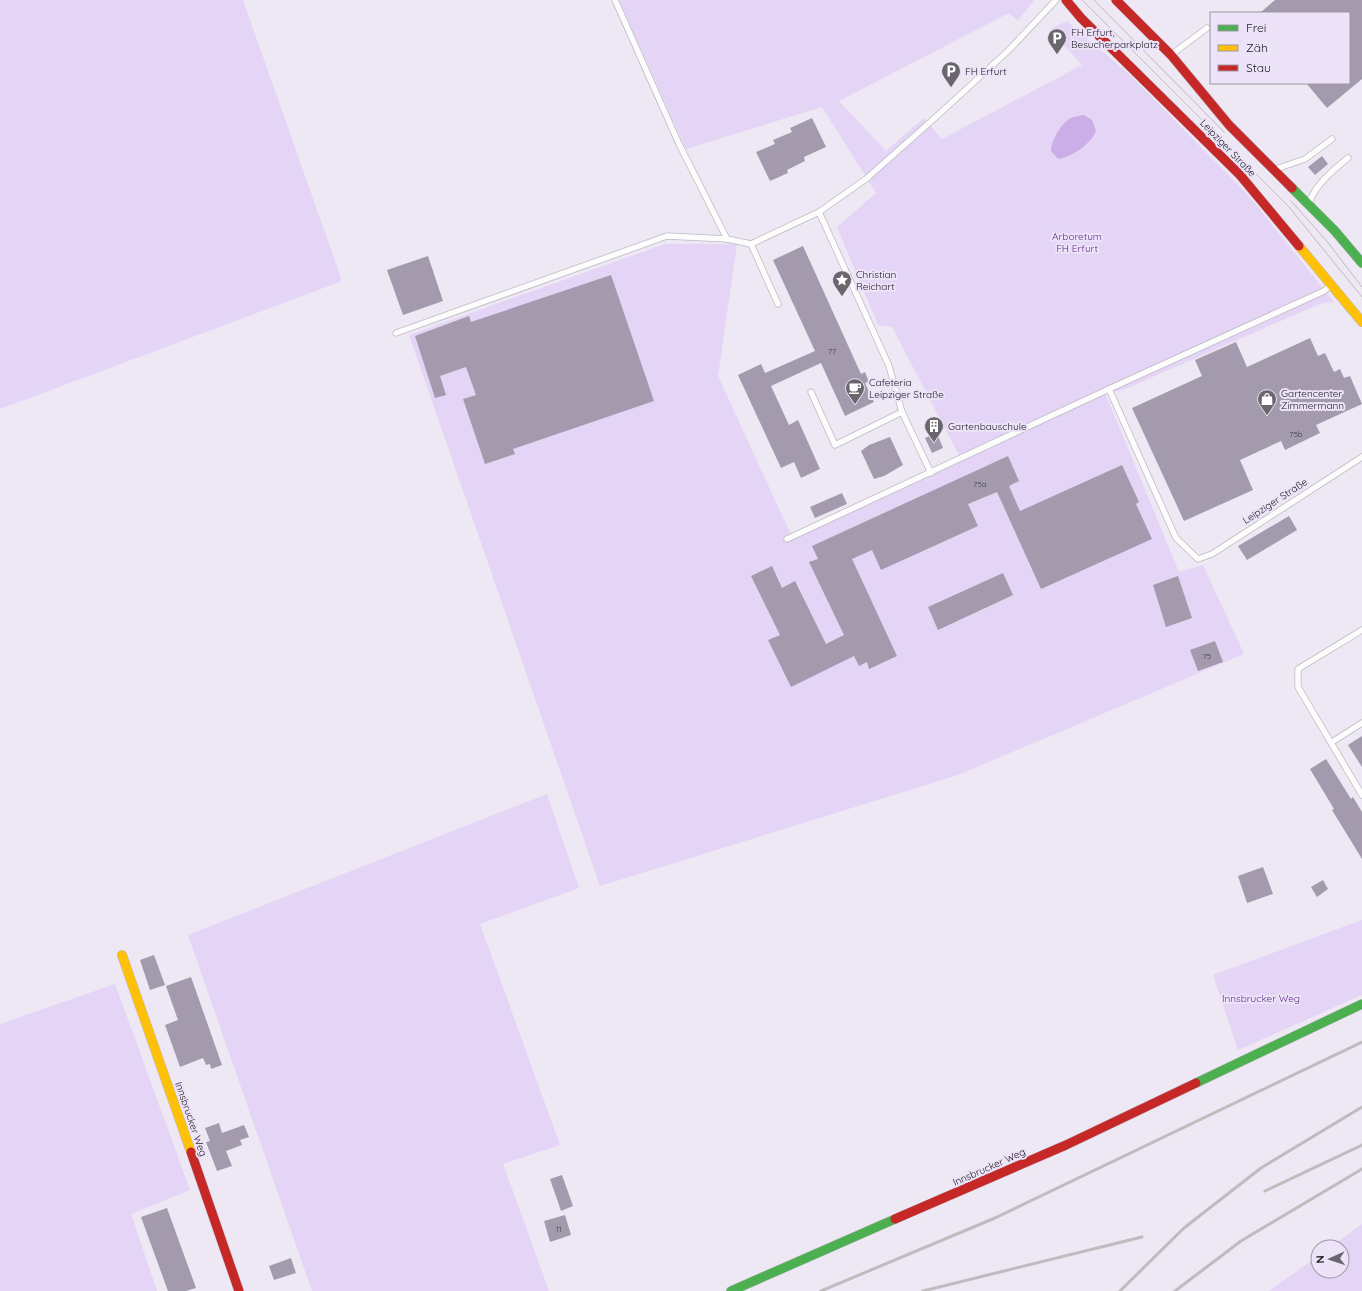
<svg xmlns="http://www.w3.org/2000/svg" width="1362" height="1291" font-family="Quicksand,sans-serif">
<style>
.green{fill:#e4d4f5}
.water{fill:#cbade8}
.building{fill:#a49aad}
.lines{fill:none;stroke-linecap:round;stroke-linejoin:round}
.lane-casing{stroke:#bdb9c2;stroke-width:7}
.fast-casing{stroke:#bdb9c2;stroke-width:10}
.slow-casing{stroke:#bdb9c2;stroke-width:10}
.jam-casing{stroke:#bdb9c2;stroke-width:10}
.lane{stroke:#fcfcfd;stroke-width:5.5}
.fast{stroke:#4caf50;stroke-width:9}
.slow{stroke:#ffc107;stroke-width:9}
.jam{stroke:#c62828;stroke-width:9}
.tram{stroke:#bdbcbe;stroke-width:1}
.rail{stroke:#bdbcbe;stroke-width:3}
.labels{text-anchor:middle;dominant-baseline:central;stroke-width:4;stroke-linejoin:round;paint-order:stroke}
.number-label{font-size:8px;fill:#443e48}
.poi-label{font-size:10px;fill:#242027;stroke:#ede3f8;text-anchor:start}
.street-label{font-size:10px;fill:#242027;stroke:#ede3f8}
.park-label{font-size:10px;fill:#622d89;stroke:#ede3f8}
</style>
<rect width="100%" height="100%" fill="#ede8f3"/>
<!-- green -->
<g class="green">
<polygon points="0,0 243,0 342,281 0,409"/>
<polygon points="619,0 1034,0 1018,21 1009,13 839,101 886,151 924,118 942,139 1082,65 1050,29 1067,21 1131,76 1248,195 1334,302 1322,303 1123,390 1105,393 1179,572 1203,565 1244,654 958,775 600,886 409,335 665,244 737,244 718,376 791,535 961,459 892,327 878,325 837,227 876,193 822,107 686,149"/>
<polygon points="547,794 579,888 480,924 560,1145 503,1164 549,1291 312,1291 188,935"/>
<polygon points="1362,920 1362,995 1238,1050 1213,975"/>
<polygon points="115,984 190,1190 131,1214 157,1291 0,1291 0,1024"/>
<polygon points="1362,1224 1362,1291 1269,1291 1318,1256 1318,1271 1342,1271 1342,1247 1331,1247"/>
</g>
<!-- water -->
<path class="water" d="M 1084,115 L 1092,120 L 1096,131 C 1091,144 1072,157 1058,159 L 1051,151 C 1051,141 1062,122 1071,118 C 1075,116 1080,116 1084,115 Z"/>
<!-- building -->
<g class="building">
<polygon points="1275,0 1362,0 1362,79 1327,108 1306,83 1349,83 1349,13 1260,13"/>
<polygon points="812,118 826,147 804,157 805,161 787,170 788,173 770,181 756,152 775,144 773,140 792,132 790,128"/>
<polygon points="1322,156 1328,164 1315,175 1308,167"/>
<polygon points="803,246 861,374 865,372 869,382 865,383 874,402 845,416 821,363 771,386 789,425 798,420 820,469 801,478 794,462 781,468 738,375 761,364 765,373 815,351 773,260"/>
<polygon points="428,256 443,301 403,315 387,270"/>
<polygon points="611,275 654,401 513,449 515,454 485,464 463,399 476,395 466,367 440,376 446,395 435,398 415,336 469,316 471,322"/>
<polygon points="1310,338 1318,356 1325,353 1334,372 1340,369 1344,378 1350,376 1362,404 1316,425 1320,433 1285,450 1281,441 1240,460 1253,490 1184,521 1132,408 1202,376 1195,360 1236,342 1247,367"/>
<polygon points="937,433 943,448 932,453 925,438"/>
<polygon points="890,437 903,465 884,476 874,479 861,451 869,445"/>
<polygon points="1008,456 1019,481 1009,486 1020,511 1122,465 1139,502 1136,504 1152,539 1041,589 997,492 968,504 978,526 881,570 872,550 852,559 897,656 869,669 867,662 859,666 854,656 791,687 768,640 780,635 751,576 772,566 782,588 795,581 826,644 844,635 809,562 818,559 812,546"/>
<polygon points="842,493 847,504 815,518 810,507"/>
<polygon points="1289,516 1297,530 1247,560 1238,546"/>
<polygon points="1003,573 1013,595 938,630 928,607"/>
<polygon points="1178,576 1192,618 1166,627 1153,585"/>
<polygon points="1215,641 1223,662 1198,671 1190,650"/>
<polygon points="1362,736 1362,767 1348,745"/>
<polygon points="1326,759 1351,799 1353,797 1362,812 1362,859 1332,810 1334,809 1310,769"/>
<polygon points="1263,867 1273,894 1247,903 1238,876"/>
<polygon points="1323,880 1328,889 1317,897 1311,887"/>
<polygon points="154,955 165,985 150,990 140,960"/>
<polygon points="191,977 222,1065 211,1069 210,1064 206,1065 203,1058 180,1067 165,1025 178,1020 166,986"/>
<polygon points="219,1123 222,1133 244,1125 249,1137 240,1140 242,1145 226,1151 232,1166 217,1171 206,1142 210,1141 205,1128"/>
<polygon points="562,1175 573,1206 561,1211 550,1179"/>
<polygon points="167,1208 196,1288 186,1291 168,1291 141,1217"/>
<polygon points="565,1215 571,1235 550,1242 544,1221"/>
<polygon points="291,1258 296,1273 274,1280 269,1266"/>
</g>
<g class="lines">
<defs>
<g id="lane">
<polyline points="615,0 679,144 727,239"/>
<polyline points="1171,55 1207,28"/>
<polyline points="1276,169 1305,159 1332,139"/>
<path d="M 1309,203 C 1316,184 1332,171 1348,158"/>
<polyline points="819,212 889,366 902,412"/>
<polyline points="751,244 778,304"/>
<polyline points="1330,286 1324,291 1109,389 1176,538 1198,559 1212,554 1362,457"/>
<polyline points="396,333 667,236 727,239 751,244 819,212 866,179 937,116 1009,50 1056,0"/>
<polyline points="811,392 835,445 902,412 931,473"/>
<polyline points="787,539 1109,389"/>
<polyline points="1362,630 1298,669 1298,687 1362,795"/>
<polyline points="1332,742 1362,723"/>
</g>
<g id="fast">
<polyline points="1292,188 1335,231 1362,263"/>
<polyline points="1196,1083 1362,1004"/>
<polyline points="731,1291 895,1219"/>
</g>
<g id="slow">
<polyline points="1299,246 1362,322"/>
<polyline points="122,955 191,1152"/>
</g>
<g id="jam">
<polyline points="1066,0 1081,18 1240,175 1299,246"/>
<polyline points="1116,0 1171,55 1229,125 1292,188"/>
<polyline points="191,1152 239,1291"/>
<polyline points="895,1219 1066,1145 1196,1083"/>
</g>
</defs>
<!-- lane casing -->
<use href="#lane" class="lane-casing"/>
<!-- fast casing -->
<use href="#fast" class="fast-casing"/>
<!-- slow casing -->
<use href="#slow" class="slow-casing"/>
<!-- jam casing -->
<use href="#jam" class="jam-casing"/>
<!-- lane -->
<use href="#lane" class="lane"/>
<!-- fast -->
<use href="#fast" class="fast"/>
<!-- slow -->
<use href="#slow" class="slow"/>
<!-- jam -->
<use href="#jam" class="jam"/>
<!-- tram -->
<g class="tram">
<polyline points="1082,0 1289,207 1362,297"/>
<polyline points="1094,0 1224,132"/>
<polyline points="1291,201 1326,240 1362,287"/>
</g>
<!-- rail -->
<g class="rail">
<polyline points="1265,1191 1362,1145"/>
<polyline points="821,1291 995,1218 1362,1042"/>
<polyline points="923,1291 1142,1237"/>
<polyline points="1120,1291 1184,1228 1261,1168 1362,1107"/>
<polyline points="1175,1291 1241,1241 1362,1169"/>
</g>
</g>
<!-- icons -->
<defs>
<symbol id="parking-pin" viewBox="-11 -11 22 30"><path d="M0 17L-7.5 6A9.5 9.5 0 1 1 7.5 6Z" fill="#6a666e" stroke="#ede3f8"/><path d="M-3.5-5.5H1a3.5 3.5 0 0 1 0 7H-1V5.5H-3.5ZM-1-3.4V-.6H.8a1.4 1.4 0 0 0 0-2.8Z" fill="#fff"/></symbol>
<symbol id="sight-pin" viewBox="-11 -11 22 30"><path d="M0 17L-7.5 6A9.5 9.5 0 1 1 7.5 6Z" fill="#6a666e" stroke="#ede3f8"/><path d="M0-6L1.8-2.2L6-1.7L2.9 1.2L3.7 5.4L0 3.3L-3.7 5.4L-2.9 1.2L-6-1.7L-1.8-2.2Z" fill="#fff"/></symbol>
<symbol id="cafe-pin" viewBox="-11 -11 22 30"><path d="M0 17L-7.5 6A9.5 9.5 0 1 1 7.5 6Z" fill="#6a666e" stroke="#ede3f8"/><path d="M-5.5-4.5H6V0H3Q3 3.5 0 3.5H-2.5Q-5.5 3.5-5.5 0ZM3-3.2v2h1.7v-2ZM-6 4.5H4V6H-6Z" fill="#fff"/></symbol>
<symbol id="shop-pin" viewBox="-11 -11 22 30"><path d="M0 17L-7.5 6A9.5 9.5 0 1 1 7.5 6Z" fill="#6a666e" stroke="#ede3f8"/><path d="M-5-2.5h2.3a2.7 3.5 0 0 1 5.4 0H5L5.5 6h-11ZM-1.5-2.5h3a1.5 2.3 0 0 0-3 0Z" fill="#fff"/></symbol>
<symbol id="building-pin" viewBox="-11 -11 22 30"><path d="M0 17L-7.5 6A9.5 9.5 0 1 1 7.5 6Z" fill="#6a666e" stroke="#ede3f8"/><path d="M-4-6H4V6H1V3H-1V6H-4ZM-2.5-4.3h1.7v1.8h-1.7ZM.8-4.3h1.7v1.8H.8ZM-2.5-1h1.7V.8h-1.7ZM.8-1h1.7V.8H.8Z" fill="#fff"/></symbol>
</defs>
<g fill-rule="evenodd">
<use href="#parking-pin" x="1046" y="27" width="22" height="30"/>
<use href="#parking-pin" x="940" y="60" width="22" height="30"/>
<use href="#sight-pin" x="831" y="269" width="22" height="30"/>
<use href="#cafe-pin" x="844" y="377" width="22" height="30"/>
<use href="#shop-pin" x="1256" y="388" width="22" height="30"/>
<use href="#building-pin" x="923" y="415" width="22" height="30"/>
</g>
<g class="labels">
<!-- number labels -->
<g class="number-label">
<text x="832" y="351">77</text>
<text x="1296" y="434">75b</text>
<text x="980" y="484">75a</text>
<text x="1207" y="656">75</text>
<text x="559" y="1229">11</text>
</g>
<!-- poi labels -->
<g class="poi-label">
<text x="1071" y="32">FH Erfurt,<tspan x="1071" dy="12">Besucherparkplatz</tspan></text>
<text x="965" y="71">FH Erfurt</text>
<text x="856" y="274">Christian<tspan x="856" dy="12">Reichart</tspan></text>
<text x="869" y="382">Cafeteria<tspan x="869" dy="12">Leipziger Straße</tspan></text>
<text x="1281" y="393">Gartencenter<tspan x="1281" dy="12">Zimmermann</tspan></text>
<text x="948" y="426">Gartenbauschule</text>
</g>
<!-- street labels -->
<g class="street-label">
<text transform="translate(1228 148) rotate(46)">Leipziger Straße</text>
<text transform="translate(1275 501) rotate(-33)">Leipziger Straße</text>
<text transform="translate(191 1119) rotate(71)">Innsbrucker Weg</text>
<text transform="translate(989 1167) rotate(-24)">Innsbrucker Weg</text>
</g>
<!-- park labels -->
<g class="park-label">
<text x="1077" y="236">Arboretum<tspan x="1077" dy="12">FH Erfurt</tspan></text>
<text x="1261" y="998">Innsbrucker Weg</text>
</g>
</g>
<!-- legend -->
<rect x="1210" y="12" width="140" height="72" fill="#ede3f8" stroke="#9d95a4"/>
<rect x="1218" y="25" width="20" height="6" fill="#4caf50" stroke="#9d95a4"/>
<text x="1246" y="32" font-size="12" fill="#242027">Frei</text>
<rect x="1218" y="45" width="20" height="6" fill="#ffc107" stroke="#9d95a4"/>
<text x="1246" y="52" font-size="12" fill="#242027">Zäh</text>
<rect x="1218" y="65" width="20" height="6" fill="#c62828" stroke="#9d95a4"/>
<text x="1246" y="72" font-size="12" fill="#242027">Stau</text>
<!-- north arrow -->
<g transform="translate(1330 1259) rotate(267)"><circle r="19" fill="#ede3f8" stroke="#9d95a4"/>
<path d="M0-3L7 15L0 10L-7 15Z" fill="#6a666e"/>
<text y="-6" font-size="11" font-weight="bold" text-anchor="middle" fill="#242027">N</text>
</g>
</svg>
